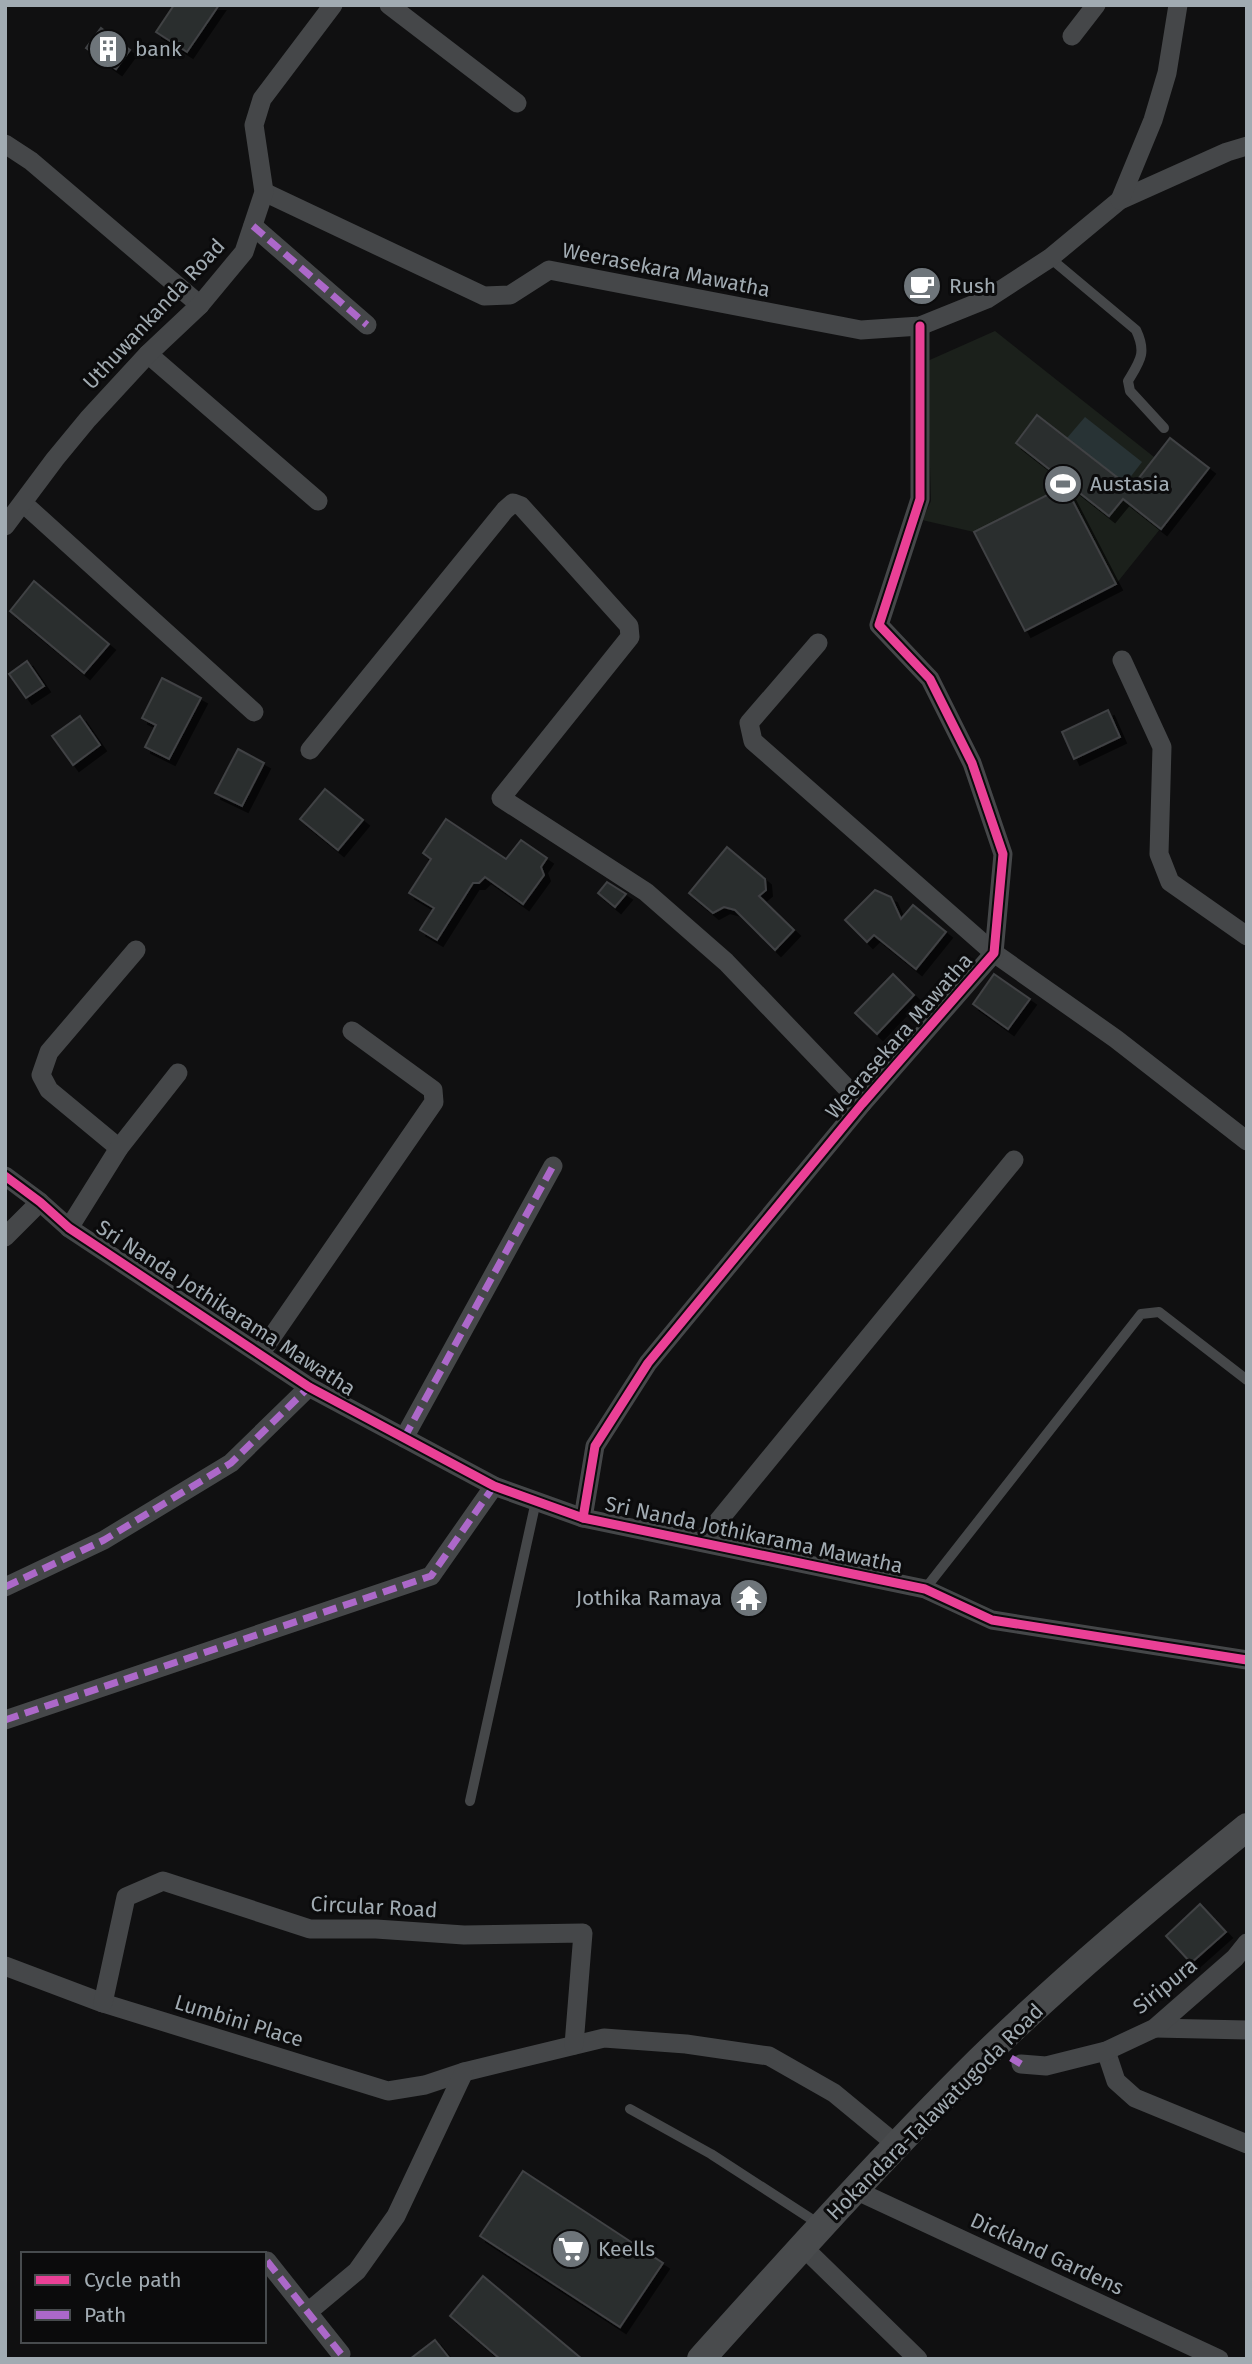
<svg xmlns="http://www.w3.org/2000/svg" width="1252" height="2364" font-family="'Fira Sans',sans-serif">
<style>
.green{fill:#1b201b}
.water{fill:#283335}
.building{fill:#2c2d2f;stroke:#404244;stroke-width:2;filter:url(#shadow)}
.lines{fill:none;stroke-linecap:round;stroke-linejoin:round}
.lane{stroke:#454749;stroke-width:10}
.street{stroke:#454749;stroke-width:19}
.secondary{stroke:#494b4d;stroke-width:28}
.quiet{stroke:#ac68c9;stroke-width:7;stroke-dasharray:14 7;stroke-linecap:butt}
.cycleway-casing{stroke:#0b0b0c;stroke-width:13}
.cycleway{stroke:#ea4096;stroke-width:9}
.labels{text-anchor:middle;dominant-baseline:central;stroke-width:6;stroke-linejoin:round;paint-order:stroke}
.poi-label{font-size:21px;fill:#a1abb2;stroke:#0b0b0c;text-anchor:start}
.street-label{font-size:21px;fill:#a1abb2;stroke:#0b0b0c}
</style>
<defs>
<filter id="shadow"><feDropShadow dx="6" dy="6" stdDeviation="0" flood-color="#0009"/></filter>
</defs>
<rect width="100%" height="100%" fill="#101011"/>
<!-- green -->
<polygon class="green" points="995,331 1154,457 1170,438 1209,468 1116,584 1025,631 974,532 922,520 931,501 928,399 923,363"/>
<!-- water -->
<polygon class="water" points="1085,417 1142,462 1125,484 1067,438"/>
<!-- building -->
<g class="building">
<polygon points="174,5 219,5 187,52 156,32"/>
<polygon points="101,28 130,50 116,69 86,48"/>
<polygon points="1037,415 1131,488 1170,438 1209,468 1161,529 1123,499 1109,516 1016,443"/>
<polygon points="1065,486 1116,584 1025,631 974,532"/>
<polygon points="34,581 109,644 84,673 10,611"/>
<polygon points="27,661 44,686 26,698 9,674"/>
<polygon points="162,678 201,698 169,759 145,747 156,725 142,718"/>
<polygon points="1108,710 1120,737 1074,759 1062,732"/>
<polygon points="80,716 100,745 73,765 52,736"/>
<polygon points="238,749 264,763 242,806 215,793"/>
<polygon points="325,789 363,820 338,850 300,819"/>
<polygon points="446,819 506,859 521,840 547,858 541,867 544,875 523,904 485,877 479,883 473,883 437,940 420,930 434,908 409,893 431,859 423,853"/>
<polygon points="727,847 765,879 766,890 759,896 794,930 775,950 735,910 724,907 713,913 689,893"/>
<polygon points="607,882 626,894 615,907 598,893"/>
<polygon points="875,890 891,897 901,919 913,905 946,932 916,969 874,935 867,942 845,920"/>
<polygon points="893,974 914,995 877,1034 855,1013"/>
<polygon points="994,974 1030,999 1008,1029 973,1004"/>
<polygon points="1200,1904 1226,1932 1191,1963 1166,1936"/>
<polygon points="523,2171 663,2263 620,2327 480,2236"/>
<polygon points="483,2276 582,2359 500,2359 450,2316"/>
<polygon points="435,2340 450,2359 410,2359"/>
</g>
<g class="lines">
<!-- lane -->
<g class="lane">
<path d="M 1050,258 L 1136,330 C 1147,353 1140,361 1128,381 L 1130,391 L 1164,428"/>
<polyline points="925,1589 1141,1314 1159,1312 1247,1380"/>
<polyline points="470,1801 536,1501"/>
<polyline points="630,2109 711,2154 819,2224"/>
</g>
<!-- street -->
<g class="street">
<polyline points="389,5 517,103"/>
<polyline points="1072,36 1096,5"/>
<polyline points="5,144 31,161 200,305"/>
<polyline points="264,192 484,296 510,295 549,270 861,330 920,326 987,299 1050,258 1120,200 1227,152 1247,146"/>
<polyline points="1120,200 1153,120 1167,73 1178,5"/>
<polyline points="253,226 367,325"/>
<polyline points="148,354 318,501"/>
<polyline points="23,503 254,712"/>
<polyline points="5,526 55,459 88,419 148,354 200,305 244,252 264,192 254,125 262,99 333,5"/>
<polyline points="818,643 749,723 753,741 994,953 1116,1039 1247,1141"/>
<polyline points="1122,660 1162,747 1159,854 1170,882 1247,936"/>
<polyline points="310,750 505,510 513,503 521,506 629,626 630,637 501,798 646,892 726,962 862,1104"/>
<polyline points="119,1148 49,1090 41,1075 49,1052 136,950"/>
<polyline points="5,1176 40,1202 69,1228 309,1387 494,1486 583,1518 925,1589 992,1620 1247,1660"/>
<polyline points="69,1228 119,1148 178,1073"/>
<polyline points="5,1237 40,1202"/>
<polyline points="260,1354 434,1102 433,1090 352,1031"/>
<polyline points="404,1438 553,1166"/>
<polyline points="583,1518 595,1446 648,1363 862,1104 994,953 1003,854 972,763 930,679 879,625 920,499 920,326"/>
<polyline points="701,1542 1014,1160"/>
<polyline points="5,1587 104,1540 231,1463 309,1387"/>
<polyline points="5,1720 431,1576 494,1486"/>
<polyline points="5,1966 103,2003 388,2091 425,2085 464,2072 604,2038 686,2044 769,2056 834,2093 897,2145"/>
<polyline points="103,2003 126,1897 163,1881 310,1929 376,1929 464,1935 583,1933 574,2045"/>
<polyline points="1155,2028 1247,2030"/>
<polyline points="1106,2051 1116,2081 1135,2098 1247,2144"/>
<polyline points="1021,2064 1046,2066 1106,2051 1155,2028 1235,1958 1247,1943"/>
<polyline points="855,2190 1219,2359"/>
<polyline points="803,2247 918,2359"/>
<polyline points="267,2261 341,2354"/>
<polyline points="308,2312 357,2271 396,2216 464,2072"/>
</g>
<!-- secondary -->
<path class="secondary" d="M 701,2359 C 792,2258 883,2156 979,2061 C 1064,1978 1155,1902 1247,1827"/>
<!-- quiet -->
<g class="quiet">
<polyline points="253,226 367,325"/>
<polyline points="404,1438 553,1166"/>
<polyline points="5,1587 104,1540 231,1463 309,1387"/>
<polyline points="5,1720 431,1576 494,1486"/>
<polyline points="993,2047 1021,2064"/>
<polyline points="267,2261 341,2354"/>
</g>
<defs>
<g id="cycleway">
<polyline points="5,1176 40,1202 69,1228 309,1387 494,1486 583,1518 925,1589 992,1620 1247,1660"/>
<polyline points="583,1518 595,1446 648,1363 862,1104 994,953 1003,854 972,763 930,679 879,625 920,499 920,326"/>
</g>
</defs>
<!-- cycleway casing -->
<use href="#cycleway" class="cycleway-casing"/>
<!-- cycleway -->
<use href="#cycleway" class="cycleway"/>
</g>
<!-- icons -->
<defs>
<symbol id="building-disc" viewBox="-11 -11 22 22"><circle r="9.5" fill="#6e757a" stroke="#0b0b0c"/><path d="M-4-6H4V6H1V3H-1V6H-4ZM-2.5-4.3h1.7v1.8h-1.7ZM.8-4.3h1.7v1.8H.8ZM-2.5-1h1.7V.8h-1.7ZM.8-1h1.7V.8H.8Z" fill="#fff"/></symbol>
<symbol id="cafe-disc" viewBox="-11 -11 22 22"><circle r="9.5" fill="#6e757a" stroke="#0b0b0c"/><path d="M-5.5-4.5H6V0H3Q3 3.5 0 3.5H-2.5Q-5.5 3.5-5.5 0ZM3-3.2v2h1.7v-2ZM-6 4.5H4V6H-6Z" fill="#fff"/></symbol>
<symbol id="stadium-disc" viewBox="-11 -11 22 22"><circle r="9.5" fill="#6e757a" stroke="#0b0b0c"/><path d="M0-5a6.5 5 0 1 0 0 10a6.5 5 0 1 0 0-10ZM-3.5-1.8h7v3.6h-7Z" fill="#fff"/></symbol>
<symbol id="temple-disc" viewBox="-11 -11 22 22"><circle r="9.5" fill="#6e757a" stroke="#0b0b0c"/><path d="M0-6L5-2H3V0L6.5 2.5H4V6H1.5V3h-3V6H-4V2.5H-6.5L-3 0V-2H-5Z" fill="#fff"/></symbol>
<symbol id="supermarket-disc" viewBox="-11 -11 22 22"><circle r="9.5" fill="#6e757a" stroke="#0b0b0c"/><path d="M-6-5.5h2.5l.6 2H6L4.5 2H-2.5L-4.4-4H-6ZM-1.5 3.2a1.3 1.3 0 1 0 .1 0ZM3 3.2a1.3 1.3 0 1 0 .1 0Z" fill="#fff"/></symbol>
</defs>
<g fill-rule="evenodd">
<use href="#building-disc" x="86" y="27" width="44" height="44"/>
<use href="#cafe-disc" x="900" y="264" width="44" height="44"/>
<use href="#stadium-disc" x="1041" y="462" width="44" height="44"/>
<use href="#temple-disc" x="727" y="1576" width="44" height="44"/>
<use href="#supermarket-disc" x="549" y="2227" width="44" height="44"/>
</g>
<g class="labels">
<!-- poi labels -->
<g class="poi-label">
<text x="135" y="49">bank</text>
<text x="949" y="286">Rush</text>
<text x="1090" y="484">Austasia</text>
<text x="722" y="1598" text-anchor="end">Jothika Ramaya</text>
<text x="598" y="2249">Keells</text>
</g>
<!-- street labels -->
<g class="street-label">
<text transform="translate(666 270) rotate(11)">Weerasekara Mawatha</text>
<text transform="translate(154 314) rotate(-47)">Uthuwankanda Road</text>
<text transform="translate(899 1036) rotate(-49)">Weerasekara Mawatha</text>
<text transform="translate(226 1308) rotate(33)">Sri Nanda Jothikarama Mawatha</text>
<text transform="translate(754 1535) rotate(12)">Sri Nanda Jothikarama Mawatha</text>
<text transform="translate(374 1907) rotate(3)">Circular Road</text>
<text transform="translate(1165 1986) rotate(-39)">Siripura</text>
<text transform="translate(239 2021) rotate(17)">Lumbini Place</text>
<text transform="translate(935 2112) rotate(-45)">Hokandara-Talawatugoda Road</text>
<text transform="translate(1047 2254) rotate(25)">Dickland Gardens</text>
</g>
</g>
<!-- border -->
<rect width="1252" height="2364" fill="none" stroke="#a1abb2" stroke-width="14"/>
<!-- legend -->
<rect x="21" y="2252" width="245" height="91" fill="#0b0b0c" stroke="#474b4e" stroke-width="2"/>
<rect x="35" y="2275" width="35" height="10" fill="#ea4096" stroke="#474b4e" stroke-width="2"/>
<text x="84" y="2287" font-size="21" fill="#a1abb2">Cycle path</text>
<rect x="35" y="2310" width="35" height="10" fill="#ac68c9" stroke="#474b4e" stroke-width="2"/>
<text x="84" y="2322" font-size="21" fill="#a1abb2">Path</text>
</svg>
